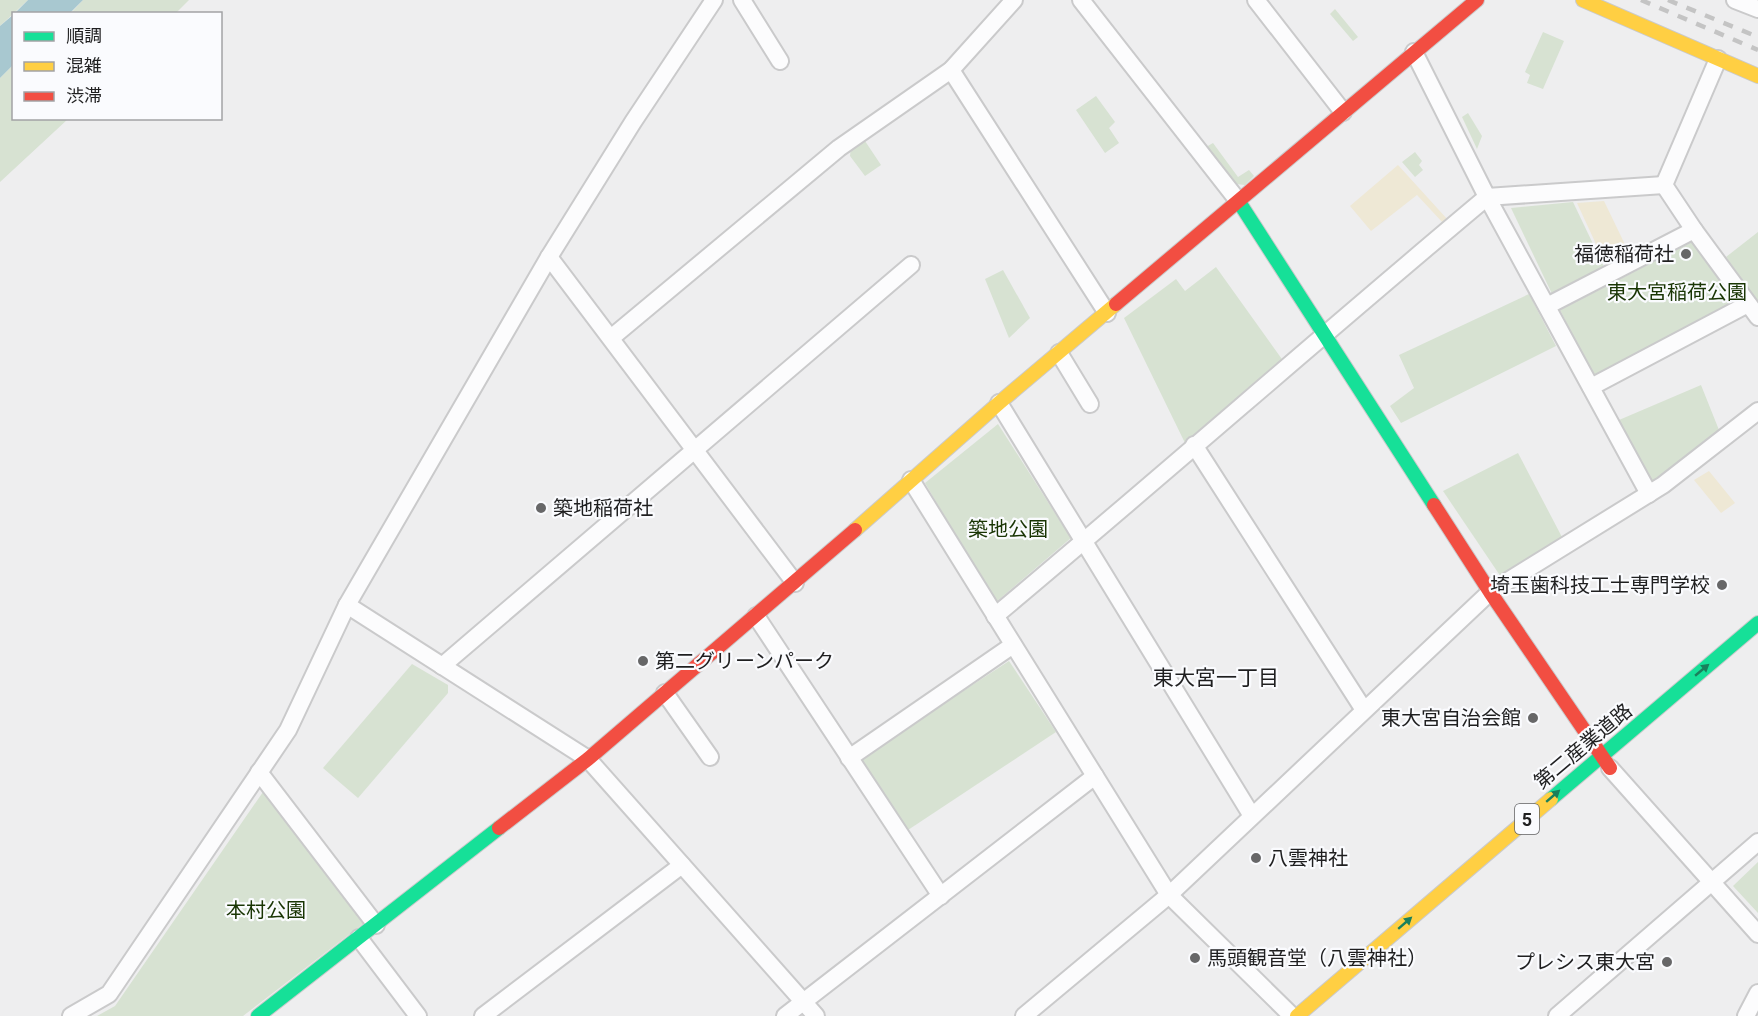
<svg xmlns="http://www.w3.org/2000/svg" width="1758" height="1016" font-family="Roboto,'Noto Sans JP',sans-serif">
<style>
.green{fill:#d7e2d2}
.sand{fill:#eee8d5}
.water{fill:#a8c8d0}
.lines{fill:none;stroke-linecap:round;stroke-linejoin:round}
.street-casing{stroke:#cacacb;stroke-width:20}
.fast-casing{stroke:#cacacb;stroke-width:16}
.slow-casing{stroke:#cacacb;stroke-width:16}
.jam-casing{stroke:#cacacb;stroke-width:16}
.street{stroke:#fcfcfd;stroke-width:16}
.fast{stroke:#16e098;stroke-width:14}
.slow{stroke:#ffcf43;stroke-width:14}
.jam{stroke:#f24e42;stroke-width:14}
.rail{stroke:#c4c4c4;stroke-width:4.5;stroke-dasharray:10 10;stroke-linecap:butt}
.oneway{fill:#1a805c}
.poi-dot{fill:#676768;stroke:#fafbfe;stroke-width:2}
.labels{text-anchor:middle;dominant-baseline:central;stroke-width:4.5;stroke-linejoin:round;paint-order:stroke}
.shield{fill:#fafbfe;stroke:#616163;stroke-width:1.5}
.shield-label{font-size:18px;font-weight:bold;fill:#1f1f20}
.poi-label{font-size:20px;fill:#1f1f20;stroke:#fafbfe;text-anchor:end}
.park-label{font-size:20px;fill:#193504;stroke:#fafbfe}
.street-label{font-size:20px;fill:#1f1f20;stroke:#fafbfe}
.neighbourhood-label{font-size:21px;fill:#1f1f20;stroke:#fafbfe}
</style>
<rect width="100%" height="100%" fill="#eeeeef"/>
<!-- green -->
<g class="green">
<polygon points="0,0 28,0 0,26"/>
<polygon points="83,0 189,0 176,13 70,14"/>
<polygon points="1335,9 1358,37 1353,41 1330,14"/>
<polygon points="1543,32 1564,41 1543,89 1527,83 1530,75 1525,72"/>
<polygon points="13,65 14,118 68,119 0,182 0,78"/>
<polygon points="1096,96 1115,122 1109,128 1119,143 1105,153 1076,110"/>
<polygon points="1468,113 1482,136 1477,149 1462,117"/>
<polygon points="863,138 881,165 865,176 850,156 851,146"/>
<polygon points="1213,143 1238,177 1249,170 1254,176 1245,185 1236,184 1206,147"/>
<polygon points="1415,152 1422,161 1419,165 1423,170 1415,177 1402,162"/>
<polygon points="1573,202 1606,271 1553,296 1511,208"/>
<polygon points="1758,232 1758,302 1726,257"/>
<polygon points="1692,242 1738,303 1594,376 1560,310"/>
<polygon points="1216,267 1284,362 1185,443 1124,318 1176,279 1185,291"/>
<polygon points="1003,270 1030,318 1009,338 985,279"/>
<polygon points="1529,294 1556,346 1401,423 1390,406 1414,388 1399,355"/>
<polygon points="1701,385 1721,435 1653,482 1646,479 1619,420"/>
<polygon points="998,424 1071,538 995,603 925,483"/>
<polygon points="1518,453 1563,539 1501,577 1443,491"/>
<polygon points="1009,661 1056,732 908,830 861,758"/>
<polygon points="412,664 448,685 448,693 358,798 323,768"/>
<polygon points="263,792 364,923 243,1016 97,1016 115,1006"/>
<polygon points="1758,862 1758,913 1733,886"/>
</g>
<!-- sand -->
<g class="sand">
<polygon points="1398,165 1448,220 1444,224 1417,195 1371,231 1350,206"/>
<polygon points="1604,201 1632,259 1608,270 1577,203"/>
<polygon points="1709,471 1735,503 1721,513 1694,480"/>
</g>
<!-- water -->
<g class="water">
<polygon points="28,0 83,0 70,13 14,14"/>
<polygon points="14,14 13,65 0,78 0,26"/>
</g>
<g class="lines">
<defs>
<g id="street">
<polyline points="742,0 780,61"/>
<polyline points="1081,0 1239,202"/>
<polyline points="1256,0 1343,112"/>
<polyline points="1735,0 1758,9"/>
<polyline points="1414,52 1487,197 1664,185"/>
<polyline points="1718,59 1664,185 1694,230 1758,317"/>
<polyline points="951,70 1107,313"/>
<polyline points="549,257 795,583"/>
<polyline points="1547,306 1694,230"/>
<polyline points="611,338 839,148 951,70 1014,0"/>
<polyline points="1059,353 1090,404"/>
<polyline points="1591,387 1748,304"/>
<polyline points="999,403 1252,816"/>
<polyline points="1194,445 1364,710"/>
<polyline points="911,480 1169,895 1292,1016"/>
<polyline points="347,605 588,759 816,1016"/>
<polyline points="756,616 941,896"/>
<path d="M 995,616 C 1160,478 1322,335 1487,197 L 1649,494"/>
<polyline points="442,666 911,265"/>
<polyline points="665,693 710,757"/>
<polyline points="849,758 1013,645"/>
<polyline points="1610,768 1758,934"/>
<polyline points="259,772 376,925"/>
<polyline points="359,938 418,1016"/>
<polyline points="71,1016 109,994 288,730 347,605 549,257 633,122 714,0"/>
<polyline points="483,1016 682,865"/>
<polyline points="785,1016 1095,776"/>
<polyline points="1024,1016 1169,895 1490,592 1663,485 1758,411"/>
<polyline points="1557,1016 1758,842"/>
<polyline points="1746,1016 1758,993"/>
</g>
<g id="fast">
<polyline points="1239,202 1434,505"/>
<polyline points="1551,799 1758,623"/>
<polyline points="258,1016 499,828"/>
</g>
<g id="slow">
<polyline points="1583,0 1758,76"/>
<polyline points="855,530 999,403 1116,304"/>
<polyline points="1297,1016 1551,799"/>
</g>
<g id="jam">
<polyline points="1116,304 1477,0"/>
<polyline points="1434,505 1490,592 1610,768"/>
<polyline points="499,828 588,759 855,530"/>
</g>
</defs>
<!-- street casing -->
<use href="#street" class="street-casing"/>
<!-- fast casing -->
<use href="#fast" class="fast-casing"/>
<!-- slow casing -->
<use href="#slow" class="slow-casing"/>
<!-- jam casing -->
<use href="#jam" class="jam-casing"/>
<!-- street -->
<use href="#street" class="street"/>
<!-- fast -->
<use href="#fast" class="fast"/>
<!-- slow -->
<use href="#slow" class="slow"/>
<!-- jam -->
<use href="#jam" class="jam"/>
<!-- rail -->
<g class="rail">
<polyline points="1641,0 1758,50"/>
<polyline points="1668,0 1758,37"/>
</g>
</g>
<!-- one-way arrows -->
<defs><path id="oneway-solid" d="M-6-.8H1V-3.2L6.5 0L1 3.2V.8H-6Z" transform="scale(1.5)"/></defs>
<g class="oneway">
<use href="#oneway-solid" transform="translate(1702 670) rotate(-40)"/>
<use href="#oneway-solid" transform="translate(1553 796) rotate(-41)"/>
<use href="#oneway-solid" transform="translate(1405 923) rotate(-41)"/>
</g>
<!-- markers -->
<g class="poi-dot">
<circle cx="1686" cy="254" r="6"/>
<circle cx="541" cy="508" r="6"/>
<circle cx="1722" cy="585" r="6"/>
<circle cx="643" cy="661" r="6"/>
<circle cx="1533" cy="718" r="6"/>
<circle cx="1256" cy="858" r="6"/>
<circle cx="1195" cy="958" r="6"/>
<circle cx="1667" cy="962" r="6"/>
</g>
<g class="labels">
<!-- shield labels -->
<rect class="shield" x="1515" y="804" width="24" height="30" rx="4.5"/>
<g class="shield-label">
<text x="1527" y="819">5</text>
</g>
<!-- poi labels -->
<g class="poi-label">
<text x="1674" y="254">福徳稲荷社</text>
<text x="553" y="508" text-anchor="start">築地稲荷社</text>
<text x="1710" y="585">埼玉歯科技工士専門学校</text>
<text x="655" y="661" text-anchor="start">第二グリーンパーク</text>
<text x="1521" y="718">東大宮自治会館</text>
<text x="1268" y="858" text-anchor="start">八雲神社</text>
<text x="1207" y="958" text-anchor="start">馬頭観音堂（八雲神社）</text>
<text x="1655" y="962">プレシス東大宮</text>
</g>
<!-- park labels -->
<g class="park-label">
<text x="1677" y="292">東大宮稲荷公園</text>
<text x="1008" y="529">築地公園</text>
<text x="266" y="910">本村公園</text>
</g>
<!-- street labels -->
<g class="street-label">
<text transform="translate(1583 746) rotate(-40)">第二産業道路</text>
</g>
<!-- neighbourhood labels -->
<g class="neighbourhood-label">
<text x="1216" y="678">東大宮一丁目</text>
</g>
</g>
<!-- legend -->
<rect x="12" y="12" width="210" height="108" fill="#fafbfe" stroke="#a2a3a5" stroke-width="1.5"/>
<rect x="24" y="32" width="30" height="9" fill="#16e098" stroke="#a2a3a5" stroke-width="1.5"/>
<text x="66" y="42" font-size="18" fill="#1f1f20">順調</text>
<rect x="24" y="62" width="30" height="9" fill="#ffcf43" stroke="#a2a3a5" stroke-width="1.5"/>
<text x="66" y="72" font-size="18" fill="#1f1f20">混雑</text>
<rect x="24" y="92" width="30" height="9" fill="#f24e42" stroke="#a2a3a5" stroke-width="1.5"/>
<text x="66" y="102" font-size="18" fill="#1f1f20">渋滞</text>
</svg>
